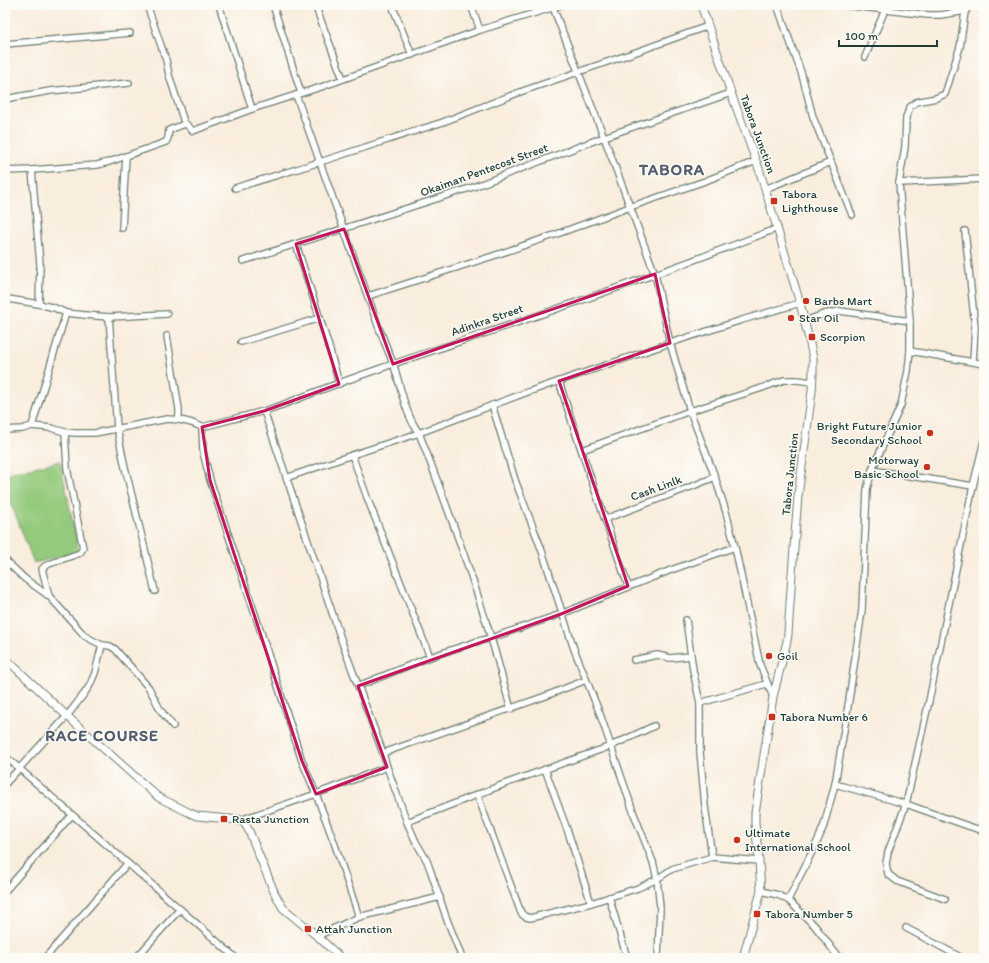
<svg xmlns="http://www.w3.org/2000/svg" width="989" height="963" font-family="Itim,sans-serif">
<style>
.green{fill:#94ca7d;stroke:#5a8458}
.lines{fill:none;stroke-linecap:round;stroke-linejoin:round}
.minor-casing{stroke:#6b7b6f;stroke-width:8}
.tertiary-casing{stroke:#6b7b6f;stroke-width:9}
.minor{stroke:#fff;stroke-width:5.5}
.tertiary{stroke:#fff;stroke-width:7}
.marked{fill:none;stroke:#c2185b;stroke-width:3;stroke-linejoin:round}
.poi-dot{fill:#c8321e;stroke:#fdfcf7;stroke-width:1.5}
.labels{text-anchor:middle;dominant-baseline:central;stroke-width:3;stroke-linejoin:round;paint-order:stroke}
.street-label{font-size:12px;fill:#1f3d34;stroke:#fdfcf7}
.poi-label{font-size:12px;fill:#1f3d34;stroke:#fdfcf7;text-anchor:start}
.district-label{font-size:16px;font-weight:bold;letter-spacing:1px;fill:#555e6e;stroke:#fdfcf7}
</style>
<rect width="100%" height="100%" fill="#fdfcf7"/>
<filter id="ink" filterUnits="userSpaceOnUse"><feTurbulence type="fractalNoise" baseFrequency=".025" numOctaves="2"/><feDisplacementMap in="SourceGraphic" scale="8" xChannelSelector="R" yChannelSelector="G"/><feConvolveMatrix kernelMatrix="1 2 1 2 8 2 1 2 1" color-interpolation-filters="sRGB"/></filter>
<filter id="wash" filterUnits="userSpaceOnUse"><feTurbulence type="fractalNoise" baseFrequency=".012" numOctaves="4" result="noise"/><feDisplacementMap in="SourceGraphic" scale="16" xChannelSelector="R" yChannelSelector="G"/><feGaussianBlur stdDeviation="0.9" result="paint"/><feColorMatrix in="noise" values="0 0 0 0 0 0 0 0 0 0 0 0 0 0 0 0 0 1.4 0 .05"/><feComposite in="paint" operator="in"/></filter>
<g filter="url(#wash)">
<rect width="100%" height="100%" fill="#f9eddd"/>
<!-- green -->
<polygon class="green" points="60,461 79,552 34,563 5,488 5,474"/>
</g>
<g filter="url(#ink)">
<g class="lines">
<defs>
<g id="minor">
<polyline points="147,5 166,60 169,75 184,122 193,131 252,109 321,87 480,30 561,5"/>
<polyline points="219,5 252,109"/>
<polyline points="273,5 301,93"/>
<polyline points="315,5 343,79"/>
<polyline points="392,5 412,55"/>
<polyline points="471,5 480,30"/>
<polyline points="552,5 604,137 655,274 670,343 690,411 715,477 726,512 735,547 760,665 773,697"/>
<polyline points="777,5 802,75 813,117 831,162 852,215"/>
<polyline points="845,5 928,15 940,15 966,11"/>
<polyline points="5,44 130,33"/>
<polyline points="865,57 885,10"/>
<path d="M 296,95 L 379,328 C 384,341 389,353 394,366 C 401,388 405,414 419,433 C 445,500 470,568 491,638 C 498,661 504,685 511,709"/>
<polyline points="5,99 50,91 129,83"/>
<polyline points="32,170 40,264 39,304"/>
<polyline points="5,171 32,170 97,165 109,162 166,142 168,138 169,130 185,124"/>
<polyline points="899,183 984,179"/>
<polyline points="235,188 320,162 443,122 520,92 639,51 708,26"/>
<polyline points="765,189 831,162"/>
<polyline points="122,228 126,156"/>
<polyline points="965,231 975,327 973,361"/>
<polyline points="296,244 329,347 339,384"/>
<polyline points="243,261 473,187 604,137 731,93"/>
<polyline points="368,296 493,256 557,234 630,207 705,181 756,161"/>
<polyline points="8,299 39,304 55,308 66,313 85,315 109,317 167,314"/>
<polyline points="109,317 117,428 124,463 155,591"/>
<polyline points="805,321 824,314 840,311 910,321"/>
<polyline points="167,336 179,409 179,415 178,420"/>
<polyline points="241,342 320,318"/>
<polyline points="910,351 984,364"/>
<path d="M 559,381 C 580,450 605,518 628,586"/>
<polyline points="492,405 515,480 541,548 574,649 600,714 634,814 653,862 657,879 660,907 658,958"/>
<polyline points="264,411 343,645 383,753 387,767 407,822 416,842 427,861 431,872 446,917 462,958"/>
<polyline points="32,426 66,313"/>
<path d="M 202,427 L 264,411 L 282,405 C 359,374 438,349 516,323 C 604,293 691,262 778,228"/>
<polyline points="202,427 203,452 210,480 259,626 302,761 316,794 334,842 359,917 317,936"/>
<polyline points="5,430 22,429 32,426 51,428 65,432 75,433 95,433 167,419 180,420 192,423 202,427"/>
<polyline points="582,450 690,411 759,389 784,380 797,380 813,382"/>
<polyline points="352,455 368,500 430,657"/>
<polyline points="872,470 973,486"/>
<polyline points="286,478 352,455 419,433 525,393 670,343 742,320 800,303"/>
<polyline points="605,519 688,488 715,477"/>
<polyline points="5,560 25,579 49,596 85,636 92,640 102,645 95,673 90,685 84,694 67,716 5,784"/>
<polyline points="49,596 42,569 45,566 49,564 80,553 83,548 67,468 65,432"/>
<polyline points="686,620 693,670 700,703 700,752 705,806 712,857"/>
<polyline points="102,645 110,646 115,649 149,688 161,711 173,726"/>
<polyline points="634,660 657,655 670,658 691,656"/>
<polyline points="358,686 430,657 475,642 491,638 561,614 671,570 735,547"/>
<polyline points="700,703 766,684"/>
<polyline points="383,753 543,697 586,680"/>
<polyline points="5,756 236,958"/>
<polyline points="545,769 569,835 591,903"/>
<polyline points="835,784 849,700 862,610 867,489 872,470 901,405 908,371 910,351 910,321 899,183 905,147 906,117 910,107 916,102 936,98 945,94 960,47 966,5"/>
<path d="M 477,794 L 521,913 C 524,917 526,917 530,918 L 591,903 L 638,888 L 657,879 L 672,869 L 712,857 L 759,861"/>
<polyline points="240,820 316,794 387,767"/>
<polyline points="407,822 507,783 611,746 654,726"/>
<polyline points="5,891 72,815"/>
<polyline points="761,891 778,895 788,900 815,926 839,958"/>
<polyline points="609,897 627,958"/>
<polyline points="945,899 897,881 888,874 886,864 888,852 906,804 929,701 973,486 984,441"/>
<polyline points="788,900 819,838 824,825 835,784 906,804 968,826 984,831"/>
<polyline points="359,917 440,897"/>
<polyline points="906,928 962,958"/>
<polyline points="45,958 127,864"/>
<polyline points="136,958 180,909"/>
</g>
<g id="tertiary">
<polyline points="701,5 731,93 759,169 800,303 810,344 813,358 813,374 812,391 798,496 792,574 788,634 787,641 773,697 755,813 755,823 759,861 761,891 743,958"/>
<polyline points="5,658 67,716 158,797 190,813 197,816 240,820 245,824 249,831 275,894 283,908 317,936 341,958"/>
</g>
</defs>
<!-- minor casing -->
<use href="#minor" class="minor-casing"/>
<!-- tertiary casing -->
<use href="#tertiary" class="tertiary-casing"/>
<!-- minor -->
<use href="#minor" class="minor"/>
<!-- tertiary -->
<use href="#tertiary" class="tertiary"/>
</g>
</g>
<!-- marked area -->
<path class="marked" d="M 344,229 L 393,364 L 655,274 L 670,343 L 559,381 L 628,586 L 561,614 L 358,686 L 387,767 L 316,794 L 302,761 L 210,480 L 202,427 L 264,411 L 339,384 L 296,244 Z"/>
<!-- markers -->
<g class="poi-dot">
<rect x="770" y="197" width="8" height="8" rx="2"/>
<circle cx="806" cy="301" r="4"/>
<circle cx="791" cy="318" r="4"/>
<rect x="808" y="333" width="8" height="8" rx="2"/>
<circle cx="930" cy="433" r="4"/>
<circle cx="927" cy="467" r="4"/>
<circle cx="769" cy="656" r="4"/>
<rect x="768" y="713" width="8" height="8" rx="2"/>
<rect x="220" y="815" width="8" height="8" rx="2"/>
<circle cx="737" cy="840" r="4"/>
<rect x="753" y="910" width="8" height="8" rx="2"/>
<rect x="304" y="925" width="8" height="8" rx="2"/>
</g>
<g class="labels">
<!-- street labels -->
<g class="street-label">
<text transform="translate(758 134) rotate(70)">Tabora Junction</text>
<text transform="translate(484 170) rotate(-20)">Okaiman Pentecost Street</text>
<text transform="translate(487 320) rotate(-19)">Adinkra Street</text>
<text transform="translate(790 474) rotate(-84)">Tabora Junction</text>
<text transform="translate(656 488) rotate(-20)">Cash Linlk</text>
</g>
<!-- poi labels -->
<g class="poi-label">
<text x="782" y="194">Tabora<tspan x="782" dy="14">Lighthouse</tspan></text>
<text x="814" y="301">Barbs Mart</text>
<text x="799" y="318">Star Oil</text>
<text x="820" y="337">Scorpion</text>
<text x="922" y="426" text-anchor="end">Bright Future Junior<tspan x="922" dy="14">Secondary School</tspan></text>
<text x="919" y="460" text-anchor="end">Motorway<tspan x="919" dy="14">Basic School</tspan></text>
<text x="777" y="656">Goil</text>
<text x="780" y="717">Tabora Number 6</text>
<text x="232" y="819">Rasta Junction</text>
<text x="745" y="833">Ultimate<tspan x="745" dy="14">International School</tspan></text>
<text x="765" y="914">Tabora Number 5</text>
<text x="316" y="929">Attah Junction</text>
</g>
<!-- district labels -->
<g class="district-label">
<text x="672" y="169">TABORA</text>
<text x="102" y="735">RACE COURSE</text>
</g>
</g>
<!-- margin -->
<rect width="989" height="963" fill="none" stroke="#fdfcf7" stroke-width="20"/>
<!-- scale -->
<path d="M839 40v6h98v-6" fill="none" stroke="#1f3d34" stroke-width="2"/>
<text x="845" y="40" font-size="12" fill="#1f3d34" stroke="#fdfcf7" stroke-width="3" paint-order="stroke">100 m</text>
</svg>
